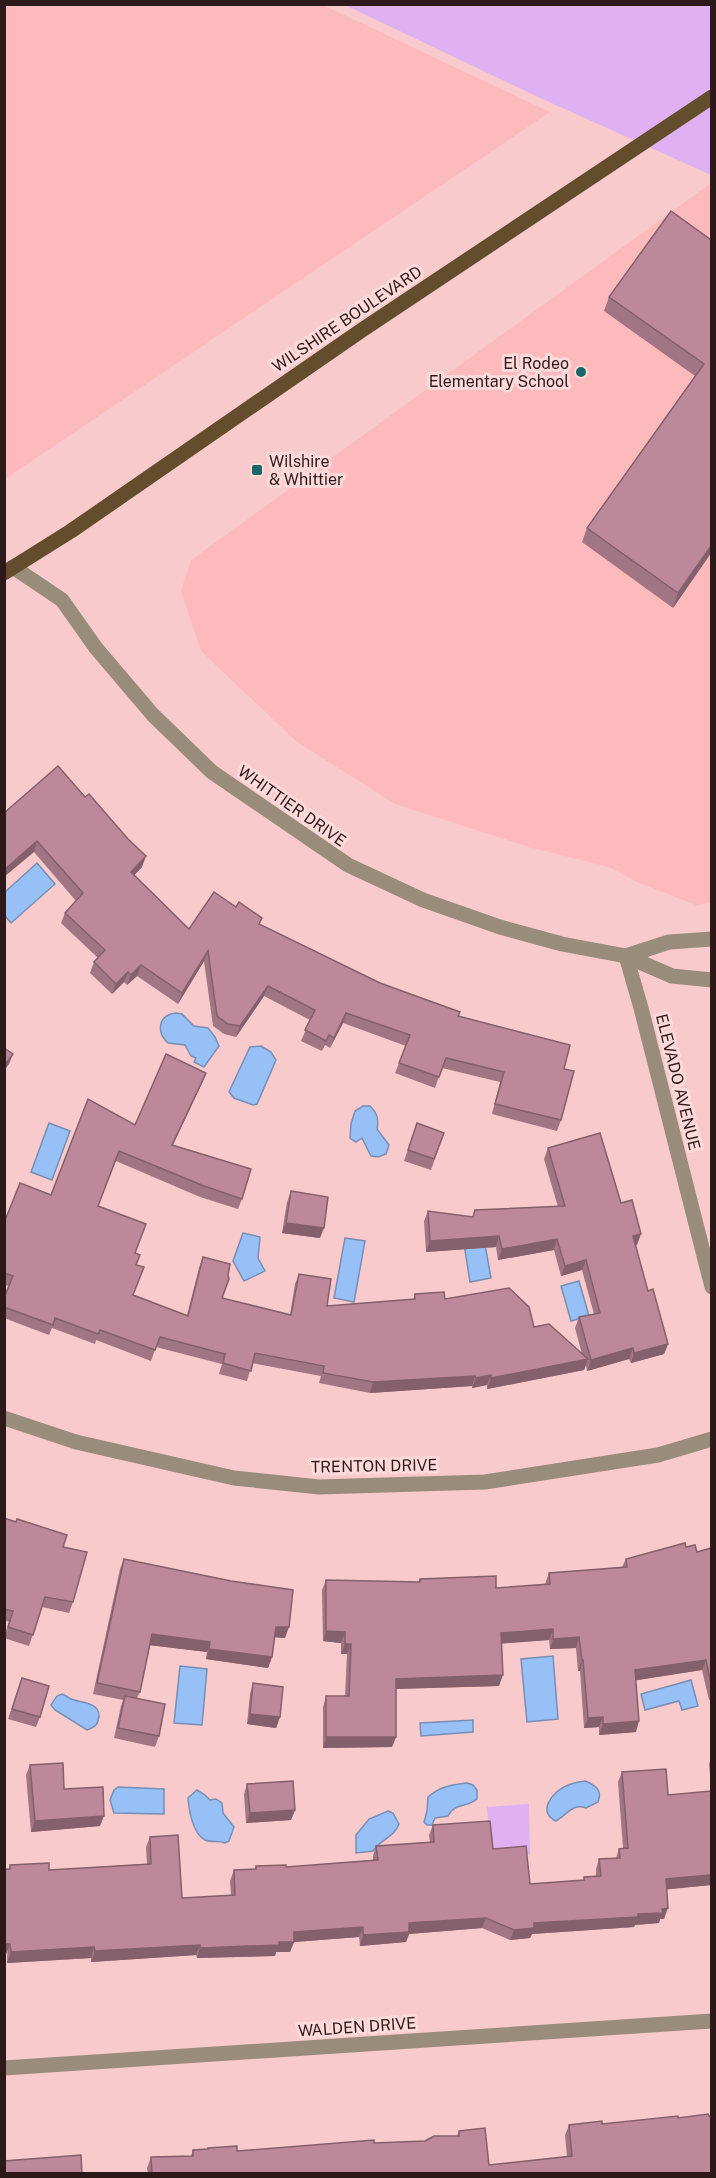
<svg xmlns="http://www.w3.org/2000/svg" width="716" height="2178" font-family="'Public Sans',sans-serif">
<style>
.built{fill:#fdbabd}
.green{fill:#dfb1f2}
.water{fill:#97c0f7;stroke:#788eb5;stroke-width:1.5}
.lines{fill:none;stroke-linecap:round;stroke-linejoin:round}
.minor{stroke:#998c7a;stroke-width:15}
.major{stroke:#644d2c;stroke-width:15}
.wall{fill:#a27584}
.shaded-wall{fill:#845f6c}
.building{fill:#bc889a;stroke:#845f6c;stroke-width:1.5}
.poi-dot{fill:#196768;stroke:#ffdadb;stroke-width:2}
.labels{text-anchor:middle;dominant-baseline:central;stroke-width:6;stroke-linejoin:round;paint-order:stroke}
.street-label{font-size:16px;fill:#2e191a;stroke:#ffdadb}
.poi-label{font-size:16px;fill:#2e191a;stroke:#ffdadb;text-anchor:end}
</style>
<rect width="100%" height="100%" fill="#f9cacb"/>
<!-- built -->
<g class="built">
<polygon points="5,4 323,5 550,112 5,479"/>
<polygon points="711,183 711,903 696,905 639,883 609,867 529,847 395,804 297,742 201,651 181,591 191,560"/>
</g>
<!-- green -->
<g class="green">
<polygon points="345,5 711,5 711,175 538,97"/>
<polygon points="529,1804 530,1854 491,1858 487,1807"/>
</g>
<!-- water -->
<g class="water">
<polygon points="37,863 55,884 11,923 5,916 5,892"/>
<path d="M 176,1013 L 182,1014 L 194,1026 L 208,1028 L 215,1037 L 219,1046 L 204,1067 L 194,1062 L 196,1058 L 191,1056 L 185,1045 L 168,1043 C 156,1032 158,1015 176,1013 Z"/>
<polygon points="261,1046 271,1052 276,1060 257,1104 253,1105 234,1098 229,1092 250,1047"/>
<path d="M 363,1106 L 370,1106 C 377,1113 379,1119 377,1129 L 389,1145 L 386,1154 L 378,1157 L 371,1156 L 362,1138 L 356,1142 L 350,1138 L 351,1124 L 355,1111 Z"/>
<polygon points="49,1123 70,1131 52,1180 31,1172"/>
<polygon points="481,1222 491,1278 470,1282 461,1225"/>
<polygon points="243,1233 260,1237 258,1258 265,1271 244,1281 233,1261"/>
<polygon points="345,1238 365,1241 354,1302 334,1298"/>
<polygon points="579,1281 589,1316 571,1321 561,1286"/>
<polygon points="553,1656 558,1719 527,1722 521,1659"/>
<polygon points="180,1666 207,1669 202,1725 174,1723"/>
<polygon points="691,1680 698,1706 682,1710 679,1701 645,1710 641,1694"/>
<path d="M 62,1694 C 65,1695 68,1697 71,1699 C 81,1703 104,1702 98,1721 C 97,1726 92,1728 87,1730 L 55,1710 L 51,1705 L 57,1696 Z"/>
<polygon points="473,1720 473,1732 421,1736 420,1723"/>
<path d="M 585,1781 C 595,1785 603,1790 598,1802 L 586,1808 C 572,1803 567,1815 556,1821 C 537,1812 552,1792 566,1786 C 572,1783 578,1782 585,1781 Z"/>
<path d="M 467,1783 L 473,1785 L 477,1790 L 477,1799 C 467,1808 455,1802 448,1816 L 435,1818 L 432,1825 L 427,1825 L 424,1822 L 427,1811 L 428,1797 C 440,1786 452,1785 467,1783 Z"/>
<polygon points="118,1787 164,1789 164,1814 114,1813 110,1800 114,1790"/>
<path d="M 197,1790 L 205,1795 L 210,1800 L 216,1799 L 222,1803 L 223,1813 L 234,1827 L 229,1841 L 225,1843 C 218,1840 212,1843 205,1840 C 193,1834 189,1811 188,1798 Z"/>
<path d="M 388,1811 L 393,1813 L 399,1824 C 394,1838 380,1839 373,1851 L 356,1853 L 356,1835 L 369,1819 Z"/>
</g>
<g class="lines">
<!-- minor -->
<g class="minor">
<polyline points="13,567 62,600 96,648 153,715 212,772 348,865 423,900 500,927 562,944 626,956 672,976 712,980"/>
<polyline points="626,956 641,1008 712,1287"/>
<polyline points="626,956 669,942 712,939"/>
<polyline points="4,1418 76,1442 234,1478 319,1487 485,1482 658,1455 712,1439"/>
<polyline points="4,2068 712,2021"/>
</g>
<!-- major -->
<polyline class="major" points="4,573 71,531 362,330 712,97"/>
</g>
<!-- wall -->
<g class="wall">
<polygon points="711,240 711,553 673,608 582,542 587,528 695,376 604,311 609,297"/>
<polygon points="4,813 142,867 134,875 189,929 260,925 380,983 458,1016 564,1069 561,1120 557,1131 492,1114 500,1082 442,1068 435,1088 395,1073 406,1046 343,1023 330,1048 325,1045 322,1051 301,1041 310,1020 264,996 236,1037 224,1034 213,1026 204,961 178,1004 137,976 127,985 124,982 112,994 90,973 94,962 98,958 61,923 65,913 76,901 34,852"/>
<polygon points="206,1073 202,1083 173,1145 242,1199 238,1209 200,1197 116,1161 98,1206 135,1253 136,1265 133,1295 187,1315 199,1268 203,1257 222,1298 290,1315 295,1284 299,1274 327,1306 413,1300 415,1294 445,1299 534,1327 582,1354 575,1328 579,1317 594,1314 582,1270 561,1276 554,1250 498,1260 496,1247 426,1252 424,1221 428,1211 472,1217 558,1207 544,1159 548,1148 621,1203 637,1245 635,1245 648,1291 668,1344 664,1354 631,1363 629,1359 587,1371 586,1365 584,1370 487,1389 487,1385 472,1388 472,1386 370,1393 319,1383 321,1376 252,1363 247,1381 219,1374 222,1364 156,1347 151,1361 96,1340 95,1344 52,1328 49,1335 4,1318 4,1298 9,1286 4,1285 4,1217 6,1218 51,1195 135,1125"/>
<polygon points="417,1123 444,1133 431,1170 404,1161"/>
<polygon points="291,1191 320,1238 282,1233 287,1202"/>
<polygon points="4,1518 63,1547 73,1602 69,1613 42,1607 29,1646 4,1638 9,1622 4,1620"/>
<polygon points="686,1547 697,1552 711,1548 711,1699 709,1700 702,1670 636,1680 636,1732 599,1735 599,1727 584,1728 580,1671 578,1671 576,1648 550,1649 549,1640 502,1643 499,1686 396,1689 396,1737 392,1747 323,1748 323,1707 326,1696 345,1696 347,1654 341,1654 341,1643 323,1641 322,1590 326,1580 418,1582 420,1579 496,1588 545,1584 549,1573 622,1567 626,1559"/>
<polygon points="124,1559 285,1638 275,1637 272,1657 268,1668 206,1659 207,1652 150,1645 140,1692 137,1698 159,1736 155,1747 114,1738 121,1706 123,1700 93,1694 120,1569"/>
<polygon points="22,1678 40,1717 36,1727 8,1719"/>
<polygon points="253,1683 280,1717 276,1728 247,1724 250,1694"/>
<polygon points="711,1758 711,1786 709,1764"/>
<polygon points="30,1765 64,1789 100,1826 31,1832 26,1775"/>
<polygon points="622,1772 668,1795 711,1885 667,1889 664,1919 660,1919 659,1923 635,1925 634,1927 532,1934 530,1938 510,1940 482,1928 409,1934 406,1942 360,1946 359,1937 294,1942 290,1952 276,1952 275,1956 197,1958 196,1955 91,1962 91,1958 7,1963 9,1869 10,1865 49,1870 147,1864 146,1847 150,1837 182,1898 231,1895 230,1881 234,1870 255,1869 256,1866 286,1867 373,1860 373,1856 376,1846 430,1842 429,1835 433,1825 493,1849 530,1884 583,1881 584,1877 596,1876 596,1869 599,1859 616,1858 619,1849 623,1848 618,1782"/>
<polygon points="247,1784 295,1810 291,1820 246,1823 244,1794"/>
<polygon points="678,2118 711,2174 148,2174 147,2168 151,2157 191,2156 193,2150 207,2149 208,2148 237,2151 425,2141 457,2136 459,2131 489,2165 567,2157 565,2135 569,2125 602,2124"/>
</g>
<!-- shaded-wall -->
<g class="shaded-wall">
<polygon points="711,546 711,553 673,608 678,593"/>
<polygon points="37,841 34,852 4,877 4,870"/>
<polygon points="146,856 142,867 127,883 131,872"/>
<polygon points="208,951 204,961 178,1004 182,993"/>
<polygon points="141,965 137,976 127,985 131,975"/>
<polygon points="128,972 124,982 112,994 116,984"/>
<polygon points="268,986 264,996 236,1037 240,1026"/>
<polygon points="346,1013 343,1023 330,1048 334,1038"/>
<polygon points="13,1054 9,1064 4,1071 4,1066"/>
<polygon points="206,1073 202,1083 168,1155 172,1145"/>
<polygon points="286,1223 324,1228 320,1238 282,1233"/>
<polygon points="641,1234 637,1245 629,1247 633,1236"/>
<polygon points="499,1236 496,1247 426,1252 430,1241"/>
<polygon points="557,1239 554,1250 498,1260 502,1249"/>
<polygon points="586,1260 582,1270 561,1276 565,1266"/>
<polygon points="668,1344 664,1354 631,1363 634,1353"/>
<polygon points="633,1348 629,1359 587,1371 591,1360"/>
<polygon points="588,1359 584,1370 487,1389 491,1378"/>
<polygon points="491,1375 487,1385 472,1388 476,1378"/>
<polygon points="475,1376 472,1386 370,1393 373,1382"/>
<polygon points="276,1627 289,1627 285,1638 272,1637"/>
<polygon points="553,1629 549,1640 497,1644 501,1633"/>
<polygon points="326,1631 345,1632 341,1643 323,1641"/>
<polygon points="152,1634 210,1642 207,1652 148,1645"/>
<polygon points="579,1637 576,1648 550,1649 553,1639"/>
<polygon points="345,1644 351,1644 347,1654 341,1654"/>
<polygon points="209,1649 272,1657 268,1668 206,1659"/>
<polygon points="582,1660 583,1660 580,1671 578,1671"/>
<polygon points="706,1660 702,1670 632,1681 635,1670"/>
<polygon points="503,1675 499,1686 392,1689 396,1679"/>
<polygon points="250,1714 280,1717 276,1728 247,1724"/>
<polygon points="603,1717 599,1727 584,1728 588,1718"/>
<polygon points="639,1721 636,1732 599,1735 603,1724"/>
<polygon points="326,1737 396,1737 392,1747 323,1748"/>
<polygon points="295,1810 291,1820 246,1823 250,1813"/>
<polygon points="104,1816 100,1826 31,1832 35,1821"/>
<polygon points="711,1875 711,1885 662,1890 666,1879"/>
<polygon points="668,1908 664,1919 660,1919 659,1923 635,1925 634,1927 532,1934 530,1938 510,1940 514,1930 534,1923 638,1914 662,1909"/>
<polygon points="486,1918 482,1928 409,1934 406,1942 360,1946 363,1935 409,1923"/>
<polygon points="363,1927 359,1937 294,1942 290,1952 276,1952 275,1956 197,1958 200,1948 279,1942 294,1932"/>
<polygon points="4,1944 10,1944 6,1954 4,1954"/>
<polygon points="200,1945 196,1955 91,1962 95,1951"/>
<polygon points="94,1947 91,1958 7,1963 11,1952"/>
</g>
<!-- building -->
<g class="building">
<polygon points="671,211 711,240 711,546 678,593 587,528 704,364 609,297"/>
<polygon points="58,766 85,797 89,794 128,839 146,856 131,872 189,929 214,892 236,907 239,902 262,918 259,924 380,983 460,1012 458,1016 570,1045 564,1069 574,1071 561,1120 495,1104 504,1072 446,1058 439,1077 399,1063 410,1035 346,1013 334,1038 329,1035 326,1041 305,1030 315,1010 268,986 240,1026 228,1024 217,1016 208,951 182,993 141,965 131,975 128,972 116,984 94,962 105,950 65,913 83,893 37,841 4,870 4,813"/>
<polygon points="4,1048 13,1054 4,1066"/>
<polygon points="166,1054 206,1073 172,1145 251,1169 242,1199 204,1186 119,1151 98,1206 146,1224 135,1253 140,1255 136,1265 144,1267 133,1295 188,1316 203,1257 230,1264 228,1275 229,1279 222,1298 291,1315 299,1274 331,1279 327,1306 415,1299 415,1294 444,1292 445,1299 509,1288 529,1307 534,1327 549,1324 588,1359 491,1378 491,1375 476,1378 475,1376 373,1382 323,1373 324,1366 255,1353 251,1371 223,1363 225,1354 160,1337 155,1350 100,1330 98,1334 55,1318 53,1325 4,1307 4,1298 13,1276 4,1273 4,1217 6,1218 20,1183 51,1195 88,1099 135,1125"/>
<polygon points="417,1123 444,1133 434,1159 408,1150"/>
<polygon points="600,1133 621,1203 632,1200 641,1234 633,1236 648,1291 653,1289 668,1344 634,1353 633,1348 591,1360 579,1317 600,1313 586,1260 565,1266 557,1239 502,1249 499,1236 430,1241 428,1211 473,1217 475,1210 565,1206 548,1148"/>
<polygon points="291,1191 328,1197 324,1228 286,1223"/>
<polygon points="4,1518 16,1522 17,1519 67,1535 63,1547 87,1552 73,1602 45,1597 33,1635 8,1627 13,1611 4,1609"/>
<polygon points="685,1543 686,1547 695,1545 697,1552 711,1548 711,1684 706,1660 635,1670 639,1721 603,1724 603,1717 588,1718 583,1660 582,1660 579,1637 553,1639 553,1629 501,1633 503,1675 396,1679 396,1737 326,1737 326,1696 349,1696 351,1644 345,1644 345,1632 326,1631 326,1580 420,1582 420,1579 496,1576 496,1588 550,1584 549,1573 627,1567 626,1559"/>
<polygon points="124,1559 231,1581 293,1590 289,1627 276,1627 272,1657 209,1649 210,1642 152,1634 140,1692 97,1683"/>
<polygon points="22,1678 49,1686 40,1717 12,1709"/>
<polygon points="253,1683 283,1687 280,1717 250,1714"/>
<polygon points="125,1696 165,1704 159,1736 118,1728"/>
<polygon points="63,1763 64,1789 103,1787 104,1816 35,1821 30,1765"/>
<polygon points="666,1769 668,1795 711,1791 711,1875 666,1879 668,1908 662,1909 663,1913 638,1914 638,1917 534,1923 534,1928 514,1930 486,1918 409,1923 409,1932 363,1935 363,1927 294,1932 294,1942 279,1942 279,1945 200,1948 200,1945 95,1951 94,1947 11,1952 10,1944 4,1944 4,1869 10,1869 10,1865 49,1863 49,1870 151,1864 150,1837 178,1835 182,1898 235,1895 234,1870 256,1869 256,1866 286,1865 286,1867 378,1860 376,1846 434,1842 433,1825 490,1821 493,1849 526,1846 530,1884 584,1880 584,1877 601,1876 599,1859 620,1858 619,1849 628,1848 622,1772"/>
<polygon points="293,1781 295,1810 250,1813 247,1784"/>
<polygon points="708,2114 709,2116 711,2116 711,2174 152,2174 151,2157 193,2156 193,2150 208,2149 208,2148 237,2146 237,2151 374,2140 374,2143 425,2141 434,2136 459,2136 459,2131 485,2128 489,2165 572,2156 569,2125 602,2121 602,2124 678,2116 678,2118"/>
<polygon points="81,2155 82,2174 4,2174 4,2161"/>
</g>
<!-- markers -->
<g class="poi-dot">
<circle cx="581" cy="372" r="6"/>
<rect x="251" y="464" width="12" height="12" rx="3"/>
</g>
<g class="labels">
<!-- street labels -->
<g class="street-label">
<text transform="translate(347 319) rotate(-34)">WILSHIRE BOULEVARD</text>
<text transform="translate(292 806) rotate(35)">WHITTIER DRIVE</text>
<text transform="translate(678 1082) rotate(76)">ELEVADO AVENUE</text>
<text transform="translate(374 1466) rotate(-1)">TRENTON DRIVE</text>
<text transform="translate(357 2027) rotate(-4)">WALDEN DRIVE</text>
</g>
<!-- poi labels -->
<g class="poi-label">
<text x="569" y="363">El Rodeo<tspan x="569" dy="18">Elementary School</tspan></text>
<text x="269" y="461" text-anchor="start">Wilshire<tspan x="269" dy="18">&amp; Whittier</tspan></text>
</g>
</g>
<!-- border -->
<rect width="716" height="2178" fill="none" stroke="#2e191a" stroke-width="12"/>
</svg>
